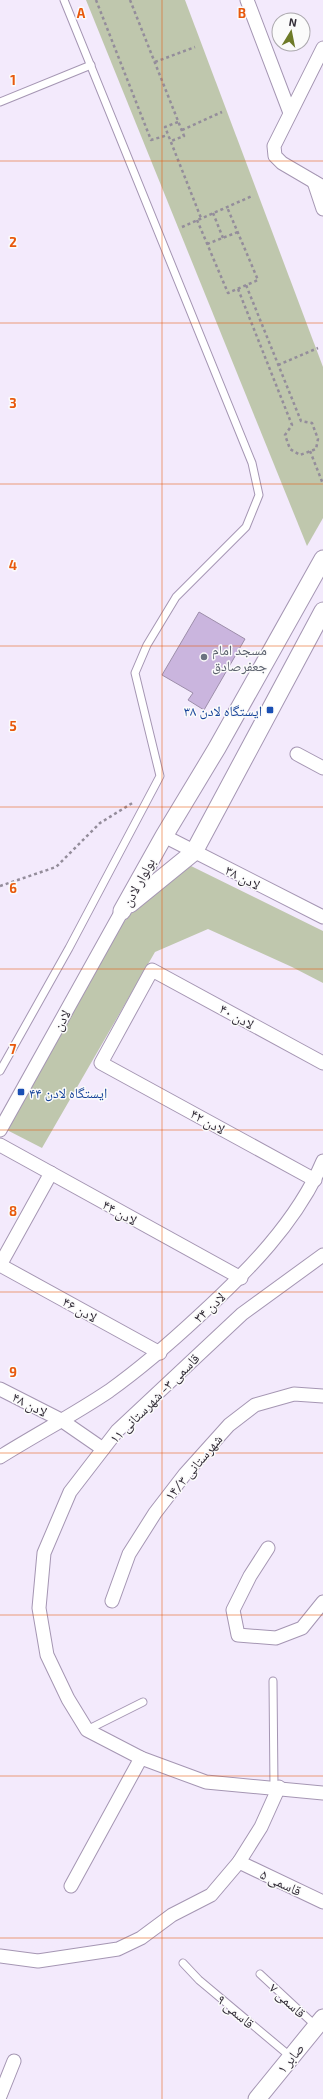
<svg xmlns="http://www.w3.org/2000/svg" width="323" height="2099" font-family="'Exo 2','Noto Naskh Arabic',sans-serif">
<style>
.green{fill:#bfc7ad}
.building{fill:#cab5de;stroke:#9d8eaa}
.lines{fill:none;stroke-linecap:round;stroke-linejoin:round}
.service-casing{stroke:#a596b3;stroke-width:9}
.minor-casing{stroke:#a596b3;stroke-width:15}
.tertiary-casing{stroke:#a596b3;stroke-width:19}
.path{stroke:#948d9b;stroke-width:2.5;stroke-dasharray:3 3;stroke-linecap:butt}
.service{stroke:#fff;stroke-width:7}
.minor{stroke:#fff;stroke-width:13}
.tertiary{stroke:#fff;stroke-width:17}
.grid{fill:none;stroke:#e8590c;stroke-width:1;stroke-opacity:0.55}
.worship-dot{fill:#6b7280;stroke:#fbfbfb;stroke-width:1.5}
.transit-dot{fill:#1a4fb4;stroke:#fbfbfb;stroke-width:1.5}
.labels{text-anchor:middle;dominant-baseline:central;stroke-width:3;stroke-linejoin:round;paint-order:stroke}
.worship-label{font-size:14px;fill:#5b616d;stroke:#fbfbfb;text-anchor:start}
.transit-label{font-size:14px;fill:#164399;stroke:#fbfbfb;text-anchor:end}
.street-label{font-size:14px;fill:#322c37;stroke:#fbfbfb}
.grid-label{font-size:13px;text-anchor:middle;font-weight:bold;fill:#e8590c;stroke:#fbfbfb;stroke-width:3;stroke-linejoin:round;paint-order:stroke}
</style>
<rect width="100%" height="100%" fill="#f3eafc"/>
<!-- green -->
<g class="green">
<polygon points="86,0 185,0 323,367 323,518 307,546"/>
<polygon points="191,866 323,931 323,983 292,967 208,929 155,952 42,1148 5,1129 110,938 150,892"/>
</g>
<!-- building -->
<polygon class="building" points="199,612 245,639 204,710 188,700 193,693 162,675"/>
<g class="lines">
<defs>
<g id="service">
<polyline points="0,102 91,65"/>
<polyline points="0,1071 69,948 160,776 135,673 147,645 176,597 246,527 259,495 252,463 64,0"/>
<polyline points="273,1681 274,1787"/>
<polyline points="87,1730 143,1702"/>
<polyline points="183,1963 199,1980 291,2057"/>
<polyline points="260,1974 316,2026"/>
</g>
<g id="minor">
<polyline points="247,0 290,113"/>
<polyline points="323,48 274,146 275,156 282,163 323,187"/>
<polyline points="314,182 323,209"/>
<polyline points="297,754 323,768"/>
<polyline points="164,836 323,917"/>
<polyline points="0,1130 122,911"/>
<polyline points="0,1145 241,1278"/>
<polyline points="315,1180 101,1063 152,970 323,1063"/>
<polyline points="323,1255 242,1314 117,1431 70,1492 44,1553 39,1608 47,1655 68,1699 87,1730 141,1758 206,1782 323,1793"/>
<polyline points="0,1265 160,1353"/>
<polyline points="0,1265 51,1173"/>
<polyline points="0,1389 61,1420 103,1449"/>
<path d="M 0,1457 C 35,1435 75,1414 109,1391 C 141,1368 170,1343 199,1316 C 247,1272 297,1222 323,1161"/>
<polyline points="268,1548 250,1576 233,1610 238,1635 276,1638 302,1628 323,1602"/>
<polyline points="112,1601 129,1554 155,1513 185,1474 229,1425 255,1405 294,1394 323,1396"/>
<polyline points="239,1862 323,1902"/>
<polyline points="71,1886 141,1758"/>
<polyline points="0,1956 38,1961 118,1949 141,1938 172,1915 211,1895 239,1862 261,1827 279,1787"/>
<polyline points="0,2096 14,2061"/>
</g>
<g id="tertiary">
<polyline points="130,904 194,852 323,611"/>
<polyline points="122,911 164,836 217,748 323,559"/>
<polyline points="257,2099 323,2018"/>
</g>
</defs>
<!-- service casing -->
<use href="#service" class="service-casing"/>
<!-- minor casing -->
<use href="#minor" class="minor-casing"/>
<!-- tertiary casing -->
<use href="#tertiary" class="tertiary-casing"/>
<!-- path -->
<g class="path">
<polyline points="96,0 151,140 168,135"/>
<polyline points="130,0 184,136 171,141"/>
<polyline points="155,62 195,47"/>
<polyline points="178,122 165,127 201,218"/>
<polyline points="182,130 222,112"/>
<polyline points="213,213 223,238"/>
<polyline points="197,220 228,293 258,280 227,207"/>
<polyline points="182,227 252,196"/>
<polyline points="207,244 238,232"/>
<polyline points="238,289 292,425 285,435 290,449 300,455 316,449 318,439 312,423 301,421 246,285"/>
<polyline points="278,365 318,348"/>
<polyline points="310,451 323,484"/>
<polyline points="0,886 56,867 100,823 134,802"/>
</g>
<!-- service -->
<use href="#service" class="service"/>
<!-- minor -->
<use href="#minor" class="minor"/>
<!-- tertiary -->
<use href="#tertiary" class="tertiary"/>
</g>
<!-- grid -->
<path class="grid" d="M 162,0 L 162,2099M 0,161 L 323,161M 0,323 L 323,323M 0,484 L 323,484M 0,646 L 323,646M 0,807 L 323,807M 0,969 L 323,969M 0,1130 L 323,1130M 0,1292 L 323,1292M 0,1453 L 323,1453M 0,1615 L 323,1615M 0,1776 L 323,1776M 0,1938 L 323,1938"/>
<!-- markers -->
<circle class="worship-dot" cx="204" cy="657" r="4"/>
<g class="transit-dot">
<rect x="266" y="706" width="8" height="8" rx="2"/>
<rect x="17" y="1088" width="8" height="8" rx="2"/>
</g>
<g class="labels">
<!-- worship labels -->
<g class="worship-label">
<text x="212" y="649">مسجد امام<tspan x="212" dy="16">جعفرصادق</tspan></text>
</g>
<!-- transit labels -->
<g class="transit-label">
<text x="262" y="710">ایستگاه لادن ۳۸</text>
<text x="29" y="1092" text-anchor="start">ایستگاه لادن ۴۴</text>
</g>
<!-- street labels -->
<g class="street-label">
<text transform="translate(243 877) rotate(27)">لادن ۳۸</text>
<text transform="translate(138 882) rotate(-61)">بولوار لادن</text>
<text transform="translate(237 1016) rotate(29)">لادن ۴۰</text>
<text transform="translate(61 1020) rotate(-61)">لادن</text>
<text transform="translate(208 1121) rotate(29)">لادن ۴۲</text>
<text transform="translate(120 1212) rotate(29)">لادن ۴۴</text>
<text transform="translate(209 1307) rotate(-43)">لادن ۳۴</text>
<text transform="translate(80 1309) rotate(29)">لادن ۴۶</text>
<text transform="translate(154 1398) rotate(-45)">قاسمی ۳- شهرستانی ۱۱</text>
<text transform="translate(30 1404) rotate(27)">لادن ۴۸</text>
<text transform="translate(193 1467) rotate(-50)">شهرستانی ۱۴/۳</text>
<text transform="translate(281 1882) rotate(25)">قاسمی ۵</text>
<text transform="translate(288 2000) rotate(43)">قاسمی ۷</text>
<text transform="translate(236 2011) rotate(40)">قاسمی ۹</text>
<text transform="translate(290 2058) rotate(-51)">صابر ۱</text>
</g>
</g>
<g class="grid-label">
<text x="81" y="18">A</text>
<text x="242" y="18">B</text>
<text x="13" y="85">1</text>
<text x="13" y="247">2</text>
<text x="13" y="408">3</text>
<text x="13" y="570">4</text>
<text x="13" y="731">5</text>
<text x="13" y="893">6</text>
<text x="13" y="1054">7</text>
<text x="13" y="1216">8</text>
<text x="13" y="1377">9</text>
</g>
<!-- north arrow -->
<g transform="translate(291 32) rotate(10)"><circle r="19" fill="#fbfbfb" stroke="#aba8ad"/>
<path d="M0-3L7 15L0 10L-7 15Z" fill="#6e7b28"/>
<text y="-6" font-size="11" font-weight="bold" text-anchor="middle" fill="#322c37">N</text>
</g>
</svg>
